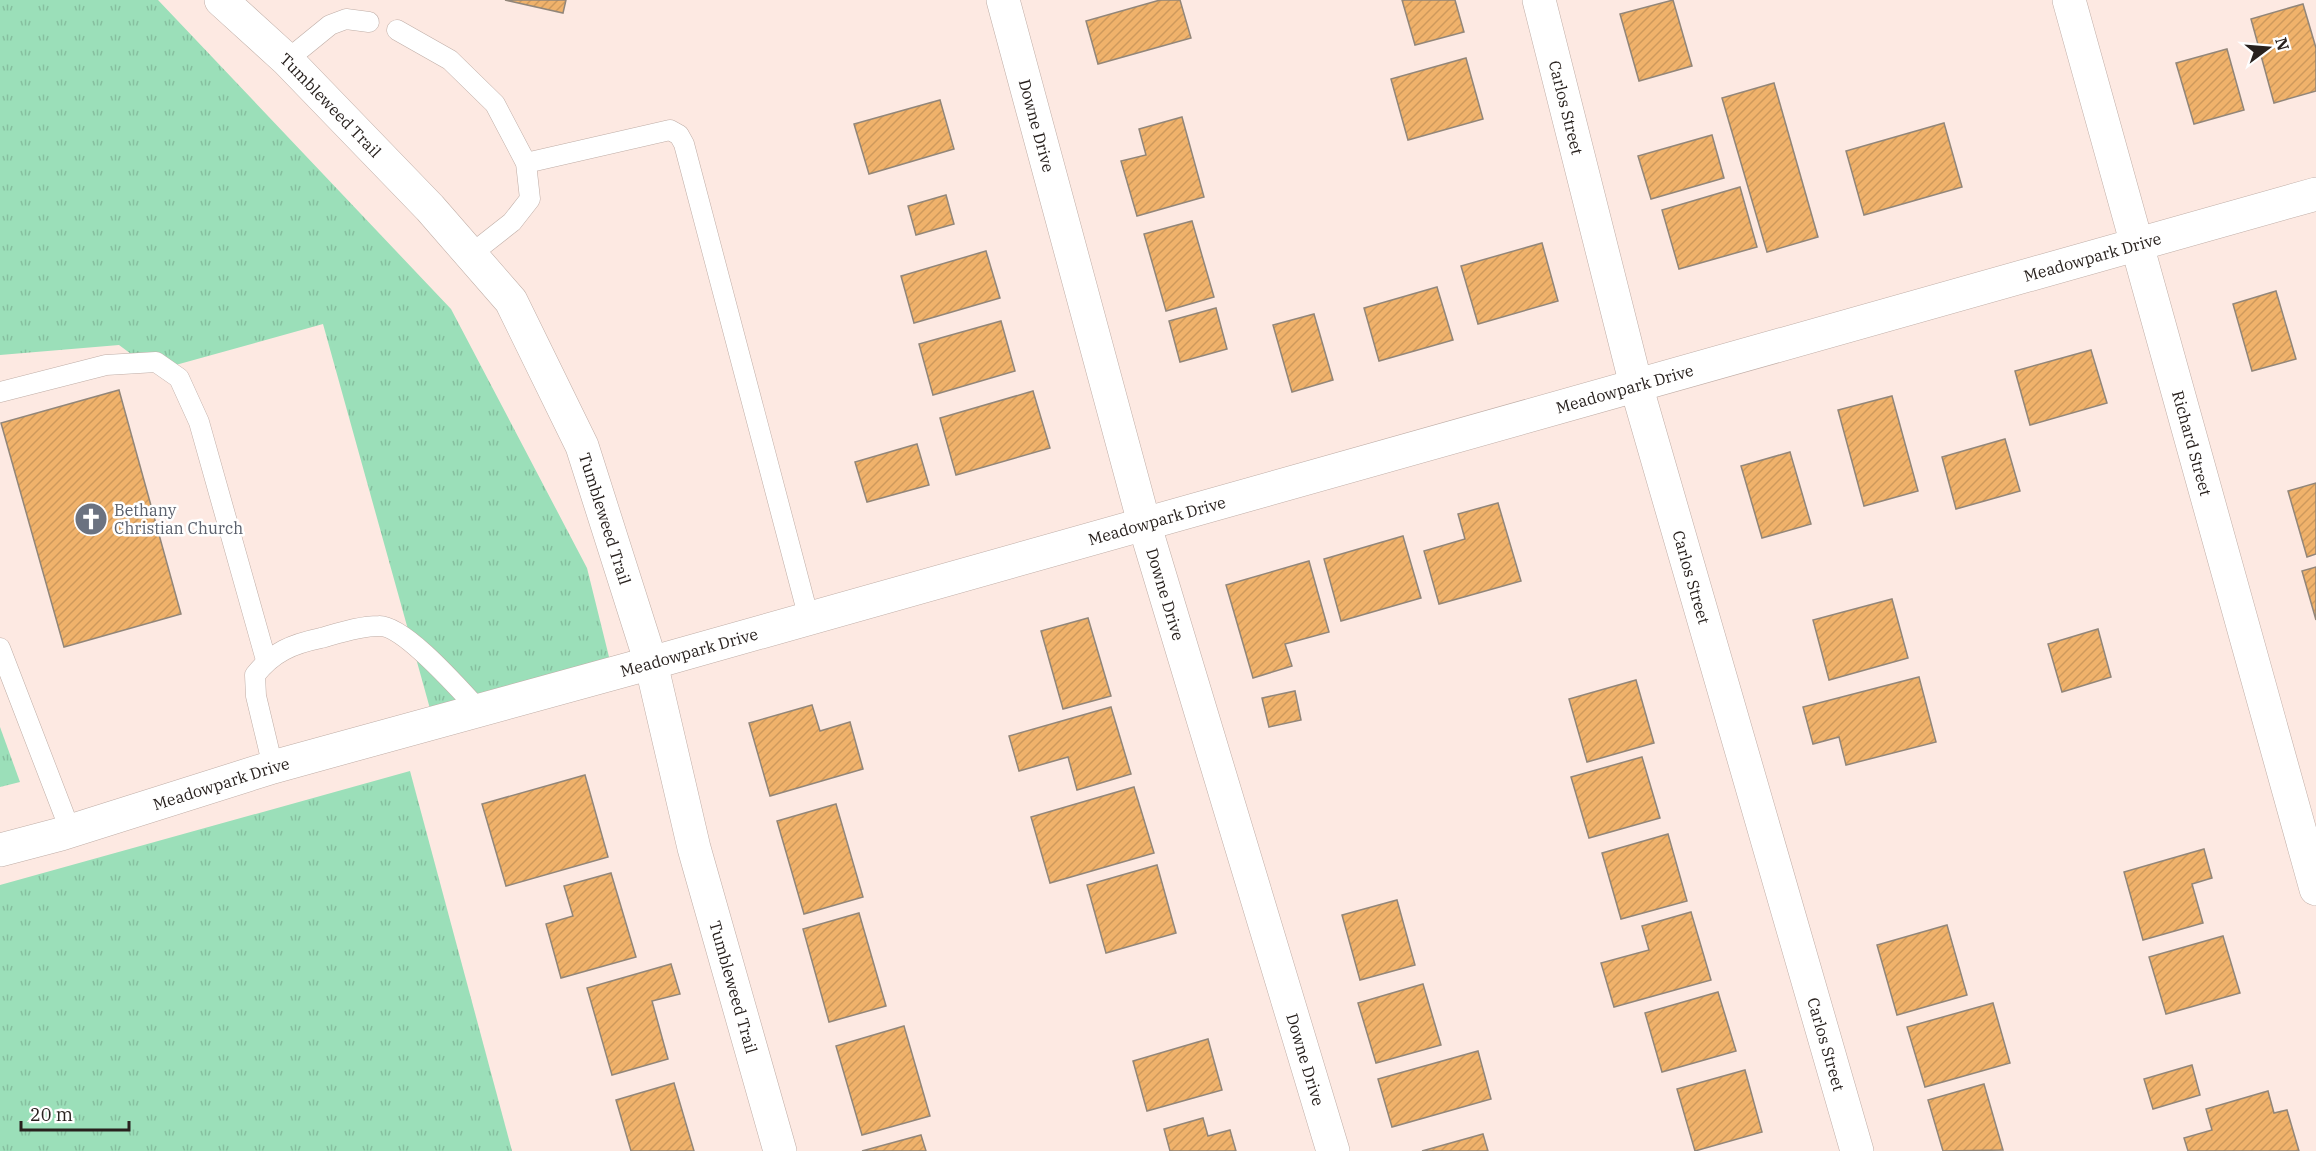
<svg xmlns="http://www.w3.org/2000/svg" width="2316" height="1151" font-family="'IBM Plex Serif',serif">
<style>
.grass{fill:url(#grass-tufts)}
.building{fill:url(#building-hatch);stroke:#928679;stroke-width:1.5}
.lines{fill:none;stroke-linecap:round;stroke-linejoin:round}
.service-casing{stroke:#bfada6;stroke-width:21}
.minor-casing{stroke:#bfada6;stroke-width:34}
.tertiary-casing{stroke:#bfada6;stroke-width:34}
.service{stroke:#fff;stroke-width:20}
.minor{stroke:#fff;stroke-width:33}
.tertiary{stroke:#fff;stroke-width:33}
.labels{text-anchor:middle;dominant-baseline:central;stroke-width:5;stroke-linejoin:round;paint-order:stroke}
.street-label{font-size:16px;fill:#28211e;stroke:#fff}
.worship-label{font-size:16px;fill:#5b616d;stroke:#fff;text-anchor:start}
</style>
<defs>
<pattern id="grass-tufts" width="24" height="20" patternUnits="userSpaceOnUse" patternTransform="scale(1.5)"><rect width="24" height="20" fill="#9bdfb9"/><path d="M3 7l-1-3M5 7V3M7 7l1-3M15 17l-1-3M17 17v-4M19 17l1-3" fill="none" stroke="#86bf9f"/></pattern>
<pattern id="building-hatch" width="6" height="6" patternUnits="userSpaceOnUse" patternTransform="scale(1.5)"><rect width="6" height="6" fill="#f0b26b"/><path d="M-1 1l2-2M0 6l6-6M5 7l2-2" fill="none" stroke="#ce995c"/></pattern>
</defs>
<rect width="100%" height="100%" fill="#fde9e2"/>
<!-- grass -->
<g class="grass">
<polygon points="0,0 158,0 451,309 587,568 611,665 434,723 323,324 154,371 119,345 0,355"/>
<polygon points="0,727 20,782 0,787"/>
<polygon points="410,771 512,1151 0,1151 0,885"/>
</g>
<!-- building -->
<g class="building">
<polygon points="505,0 566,0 563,13"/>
<polygon points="1160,0 1180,0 1191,38 1098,64 1086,21"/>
<polygon points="1402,0 1455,0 1464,32 1415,45"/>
<polygon points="1673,0 1692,66 1639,81 1620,14"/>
<polygon points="2303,4 2316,48 2316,91 2274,103 2251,19"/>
<polygon points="2227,49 2244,110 2194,124 2176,63"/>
<polygon points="1466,58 1483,119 1408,140 1391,79"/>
<polygon points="1774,83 1818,237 1767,252 1722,98"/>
<polygon points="940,100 954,149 869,174 854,124"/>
<polygon points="1182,117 1204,197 1137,216 1121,161 1146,155 1139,129"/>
<polygon points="1944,123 1962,187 1864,215 1846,151"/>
<polygon points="1712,135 1724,178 1651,199 1638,156"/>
<polygon points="1740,187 1757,247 1679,269 1662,210"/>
<polygon points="946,195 954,224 916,235 908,206"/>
<polygon points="1192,221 1214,297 1166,311 1144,234"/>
<polygon points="1542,243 1558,301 1478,324 1461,266"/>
<polygon points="986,251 1000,298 914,323 901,276"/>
<polygon points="1437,287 1453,340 1379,361 1364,308"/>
<polygon points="2276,291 2296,359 2252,371 2233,304"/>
<polygon points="1216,308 1227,349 1180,362 1169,321"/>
<polygon points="1314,314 1333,380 1292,392 1273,325"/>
<polygon points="1001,321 1015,371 933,395 919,344"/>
<polygon points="2091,350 2107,403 2030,425 2015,371"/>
<polygon points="119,390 181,614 64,647 1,423"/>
<polygon points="1033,391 1050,448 956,475 940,418"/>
<polygon points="1892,396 1918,491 1864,506 1838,410"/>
<polygon points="2005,439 2020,491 1956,509 1942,457"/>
<polygon points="917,444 929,485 867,502 855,462"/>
<polygon points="1790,452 1811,524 1762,538 1741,466"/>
<polygon points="2316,483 2316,554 2307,557 2288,491"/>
<polygon points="1498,503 1521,581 1439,604 1424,551 1465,539 1458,514"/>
<polygon points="1403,536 1421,598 1341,621 1324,559"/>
<polygon points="1309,561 1329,632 1285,644 1292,666 1253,678 1226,585"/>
<polygon points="2316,567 2316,620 2302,571"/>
<polygon points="1892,599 1908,658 1829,680 1813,620"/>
<polygon points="1088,618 1111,696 1063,709 1041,631"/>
<polygon points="2098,629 2111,677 2062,692 2048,644"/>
<polygon points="1919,677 1936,742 1846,765 1839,737 1813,744 1803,707"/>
<polygon points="1636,680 1654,743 1587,762 1569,699"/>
<polygon points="1295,691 1301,720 1269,727 1262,698"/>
<polygon points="812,705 820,731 850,722 863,769 770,796 749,723"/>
<polygon points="1111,707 1131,774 1077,790 1068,757 1019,771 1009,736"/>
<polygon points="1642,757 1660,818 1589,838 1571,777"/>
<polygon points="585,775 608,857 506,886 482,804"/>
<polygon points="1134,787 1154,853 1050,883 1031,817"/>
<polygon points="836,804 863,897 804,914 777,821"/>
<polygon points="1668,834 1687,901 1621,919 1602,853"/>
<polygon points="2204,849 2212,878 2192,884 2203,923 2143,940 2124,872"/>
<polygon points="1157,865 1176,933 1106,953 1087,885"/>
<polygon points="611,873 636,957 561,978 546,924 573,916 564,886"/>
<polygon points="1397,900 1415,965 1360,980 1342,915"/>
<polygon points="1691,912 1711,980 1614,1007 1601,963 1649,950 1642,926"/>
<polygon points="859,913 886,1006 829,1022 803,929"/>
<polygon points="1947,925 1967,995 1897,1015 1877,945"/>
<polygon points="2223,936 2240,993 2166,1014 2149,957"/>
<polygon points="671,964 680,994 652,1001 668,1059 612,1075 587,988"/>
<polygon points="1423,984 1441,1045 1376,1063 1358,1003"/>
<polygon points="1718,992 1736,1051 1662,1072 1645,1013"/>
<polygon points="1993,1003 2010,1063 1925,1087 1907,1027"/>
<polygon points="904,1026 930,1116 862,1135 836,1046"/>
<polygon points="1208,1039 1222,1090 1147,1111 1133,1061"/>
<polygon points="1478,1051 1491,1099 1392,1127 1378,1079"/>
<polygon points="2192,1065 2200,1095 2153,1109 2144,1079"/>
<polygon points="1745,1070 1762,1132 1695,1151 1677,1089"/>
<polygon points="674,1083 694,1151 631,1151 616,1100"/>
<polygon points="1984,1084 2003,1150 1943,1151 1928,1100"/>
<polygon points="2268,1091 2274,1113 2287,1110 2299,1151 2188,1151 2184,1138 2212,1130 2206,1109"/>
<polygon points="1203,1118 1208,1136 1230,1130 1236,1151 1170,1151 1164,1129"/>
<polygon points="1483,1134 1488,1151 1422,1151"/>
<polygon points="921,1135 926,1151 862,1151"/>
</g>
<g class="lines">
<defs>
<g id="service">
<polyline points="397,30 450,60 495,104 526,163 530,199 512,222 470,255"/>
<polyline points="287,60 330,25 346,19 369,22"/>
<polyline points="526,163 670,130 679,135 684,144 809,619"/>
<polyline points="0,392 106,365 156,362 179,378 199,422 266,660"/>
<polyline points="0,648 70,830"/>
<path d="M 273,767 L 256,696 L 255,675 C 273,652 292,644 321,638 C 339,633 360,626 379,626 C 404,625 461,691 479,710"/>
</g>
<g id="minor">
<path id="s1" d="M 1003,0 L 1144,523 L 1333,1151"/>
<path id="s2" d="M 1539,0 L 1636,385 L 1857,1151"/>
<path id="s3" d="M 2069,0 L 2316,889"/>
</g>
<g id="tertiary">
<path id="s4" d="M 221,0 L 287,60 L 430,208 L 511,301 L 582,446 L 651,663 L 694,848 L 780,1151"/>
<path id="s5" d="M 0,850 L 61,834 L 273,767 L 651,663 L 2316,194"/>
</g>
</defs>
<!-- service casing -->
<use href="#service" class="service-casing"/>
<!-- minor casing -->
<use href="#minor" class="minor-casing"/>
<!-- tertiary casing -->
<use href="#tertiary" class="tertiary-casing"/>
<!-- service -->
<use href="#service" class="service"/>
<!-- minor -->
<use href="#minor" class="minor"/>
<!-- tertiary -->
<use href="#tertiary" class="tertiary"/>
</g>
<!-- icons -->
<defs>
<symbol id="church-disc" viewBox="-11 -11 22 22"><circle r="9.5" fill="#6b7280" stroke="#fff"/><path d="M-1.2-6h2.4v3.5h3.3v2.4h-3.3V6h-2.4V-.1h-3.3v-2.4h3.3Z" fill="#fff"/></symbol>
</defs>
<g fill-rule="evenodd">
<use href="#church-disc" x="72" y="500" width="38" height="38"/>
</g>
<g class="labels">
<!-- street labels -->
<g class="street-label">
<text stroke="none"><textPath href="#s4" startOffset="152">Tumbleweed Trail</textPath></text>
<text stroke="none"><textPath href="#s2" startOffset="111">Carlos Street</textPath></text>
<text stroke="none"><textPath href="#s1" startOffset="130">Downe Drive</textPath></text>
<text stroke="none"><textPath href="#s5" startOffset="2175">Meadowpark Drive</textPath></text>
<text stroke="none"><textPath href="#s5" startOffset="1689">Meadowpark Drive</textPath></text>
<text stroke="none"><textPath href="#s3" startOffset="460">Richard Street</textPath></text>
<text stroke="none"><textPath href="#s4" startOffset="656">Tumbleweed Trail</textPath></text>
<text stroke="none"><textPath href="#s5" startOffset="1203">Meadowpark Drive</textPath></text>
<text stroke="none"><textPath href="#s2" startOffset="597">Carlos Street</textPath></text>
<text stroke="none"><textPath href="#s1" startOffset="616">Downe Drive</textPath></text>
<text stroke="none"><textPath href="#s5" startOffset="717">Meadowpark Drive</textPath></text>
<text stroke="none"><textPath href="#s5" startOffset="231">Meadowpark Drive</textPath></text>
<text stroke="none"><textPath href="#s4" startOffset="1142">Tumbleweed Trail</textPath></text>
<text stroke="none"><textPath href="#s2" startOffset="1083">Carlos Street</textPath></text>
<text stroke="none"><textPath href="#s1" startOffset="1102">Downe Drive</textPath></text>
</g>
<!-- worship labels -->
<g class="worship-label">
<text x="114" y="510">Bethany<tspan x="114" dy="18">Christian Church</tspan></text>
</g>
</g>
<!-- north arrow -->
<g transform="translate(2268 48) rotate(74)" stroke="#ffffff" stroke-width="4.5" paint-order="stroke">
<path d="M0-4.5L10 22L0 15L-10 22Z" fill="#28211e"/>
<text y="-9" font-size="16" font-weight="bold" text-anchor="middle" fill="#28211e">N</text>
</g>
<!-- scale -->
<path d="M21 1121v9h108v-9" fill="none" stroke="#28211e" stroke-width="3"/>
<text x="30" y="1121" font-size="18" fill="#28211e" stroke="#ffffff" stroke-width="4.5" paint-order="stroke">20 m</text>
</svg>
